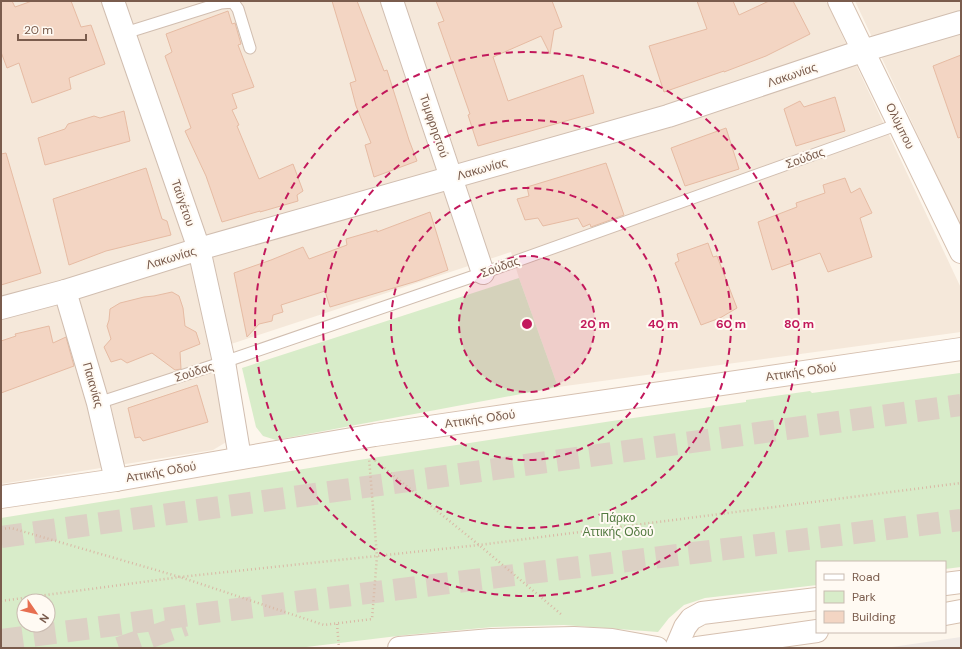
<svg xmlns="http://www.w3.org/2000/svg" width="962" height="649" font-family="'DM Sans',sans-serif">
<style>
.residential{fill:#f5e8da}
.industrial{fill:#efe9e4}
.green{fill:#d8ecc9;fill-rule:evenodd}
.building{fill:#f3d5c3;stroke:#e6bba3}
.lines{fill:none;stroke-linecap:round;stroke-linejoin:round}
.highway-tunnel{stroke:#dcd0c4;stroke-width:22;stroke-dasharray:22 11;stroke-linecap:butt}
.lane-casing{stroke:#d1beb0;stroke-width:13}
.street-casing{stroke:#d1beb0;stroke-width:24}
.secondary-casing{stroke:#d6c0b0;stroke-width:24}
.path{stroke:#d9b8a5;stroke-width:2.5;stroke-dasharray:1 3;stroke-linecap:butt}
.lane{stroke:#fff;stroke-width:11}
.street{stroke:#fff;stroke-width:22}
.secondary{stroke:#fff;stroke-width:22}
.ring{fill:none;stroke:#c2185b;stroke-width:2;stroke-dasharray:7 5}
.labels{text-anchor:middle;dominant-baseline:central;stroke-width:4;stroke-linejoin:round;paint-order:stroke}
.street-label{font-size:12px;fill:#7a5c4d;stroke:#fffaf3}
.park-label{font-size:12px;fill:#537a41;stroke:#fffaf3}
.centre{fill:#c2185b;stroke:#fffaf3;stroke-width:2}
.ring-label{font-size:12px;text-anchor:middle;font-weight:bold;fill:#c2185b;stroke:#fffaf3;stroke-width:4;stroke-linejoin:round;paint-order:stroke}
</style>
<rect width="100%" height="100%" fill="#fdf6ec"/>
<!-- residential -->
<g class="residential">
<polygon points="1,1 826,1 961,288 961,332 558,387 519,278 511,252 216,349 228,441 213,450 1,484"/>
<polygon points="855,1 961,1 961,227"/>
</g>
<!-- industrial -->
<polygon class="industrial" points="961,637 961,648 885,648"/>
<!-- green -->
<g class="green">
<polygon points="519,278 558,387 276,440 263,436 256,427 242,368"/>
<path d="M 960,373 L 961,373 L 961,567 L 945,569 L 945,562 L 817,562 L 817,585 L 705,598 L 684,605 L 669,618 L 658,632 L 564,625 L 493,627 L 406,635 L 298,648 L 1,648 L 1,518 L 359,460 L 612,421 L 746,402 L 746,400 L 810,391 L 812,393 ZM 24,601 L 48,601 L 48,625 L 24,625 Z"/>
</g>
<!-- building -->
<g class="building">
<polygon points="1,1 12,1 15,7 32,1 71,1 81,27 91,25 105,64 69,78 71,89 32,103 19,63 7,68 1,52"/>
<polygon points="332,1 357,1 384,71 387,70 409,140 417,161 374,177 365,145 371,143 356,106 350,83 356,81"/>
<polygon points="436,1 552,1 562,27 554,30 550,54 541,36 493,57 508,101 583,75 594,113 478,146 468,115 470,114 438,23 444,21"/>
<polygon points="697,1 733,1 739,15 769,1 793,1 810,34 766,56 724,72 724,71 664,92 649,46 707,29"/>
<polygon points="228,11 232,24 235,23 241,44 238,45 254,87 232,94 237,108 232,110 239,125 237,126 259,179 293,164 303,191 297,195 298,201 260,212 260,211 222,222 206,176 185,131 191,128 165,56 172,52 166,34"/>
<polygon points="961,55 961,137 958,138 933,66"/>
<polygon points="835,97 845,131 796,146 784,109 800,101 804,107"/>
<polygon points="124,111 130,141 45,165 38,138 65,129 68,124 94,116 100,118"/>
<polygon points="726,128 739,169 685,186 671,148"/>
<polygon points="6,153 41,273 1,285 1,154"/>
<polygon points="606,163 624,215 591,227 590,224 583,227 578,218 543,226 538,218 525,220 517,199 529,196 527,187"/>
<polygon points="146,168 162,219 167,221 171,235 106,251 69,265 53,199"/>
<polygon points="845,178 851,193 860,188 872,213 860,218 872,257 828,272 820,253 772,270 758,222 797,207 796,203 825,193 823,185"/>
<polygon points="430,212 448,270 417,281 330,307 325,291 281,305 283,312 273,315 272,321 259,324 247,337 234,273 271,260 303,247 309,259 347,245 346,239 377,230 377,232"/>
<polygon points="708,243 713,257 717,256 737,308 720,318 701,325 675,263 679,261 677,254"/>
<polygon points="172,292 179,296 183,308 185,326 196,332 200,344 180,352 181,369 175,370 152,353 127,363 121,359 111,362 104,347 111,339 107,326 109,320 110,309 120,303 144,297 154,296"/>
<polygon points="49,326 53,343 66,337 74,366 1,393 1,341 16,336 15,334"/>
<polygon points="197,385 208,422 143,441 140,437 135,438 128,408"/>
</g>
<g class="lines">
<!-- highway-tunnel -->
<g class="highway-tunnel">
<polyline points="1,537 961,405"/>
<polyline points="1,640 230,610 961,520"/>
<polyline points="119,648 185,625"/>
</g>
<defs>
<g id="lane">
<polyline points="125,33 221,3 233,2 238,9 250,48"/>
<polyline points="98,403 224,362 483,273 899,124"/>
</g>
<g id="street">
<polyline points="113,1 199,249 224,362 240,458"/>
<polyline points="392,1 483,273"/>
<polyline points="65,291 98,403 116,480"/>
<polyline points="1,308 65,291 199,249 668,116 859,52 961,22"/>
</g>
<g id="secondary">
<polyline points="839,1 961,252"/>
<polyline points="1,497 116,480 375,435 961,349"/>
<polyline points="945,584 961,582"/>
<polyline points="945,614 961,611"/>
<polyline points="399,648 491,640 574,638 612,640 657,648"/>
<polyline points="676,648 685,627 691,619 702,613 817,599"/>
<polyline points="697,648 817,631"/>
</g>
</defs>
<!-- lane casing -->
<use href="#lane" class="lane-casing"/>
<!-- street casing -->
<use href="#street" class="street-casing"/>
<!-- secondary casing -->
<use href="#secondary" class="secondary-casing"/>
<!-- path -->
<g class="path">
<polyline points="372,458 479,545 562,615"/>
<polyline points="1,529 11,528 180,577 324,625 372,619 377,556 369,458"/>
<polyline points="1,601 180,577 479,545 961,483"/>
<polyline points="337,624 339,648"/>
</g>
<!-- lane -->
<use href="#lane" class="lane"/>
<!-- street -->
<use href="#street" class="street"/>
<!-- secondary -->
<use href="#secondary" class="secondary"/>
</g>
<!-- distance rings -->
<circle cx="527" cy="324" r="68" fill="#c2185b" fill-opacity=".12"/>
<g class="ring">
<circle cx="527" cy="324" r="68"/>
<circle cx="527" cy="324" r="136"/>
<circle cx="527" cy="324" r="204"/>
<circle cx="527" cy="324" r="272"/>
</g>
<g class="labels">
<!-- street labels -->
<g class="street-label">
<text transform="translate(792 75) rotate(-19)">Λακωνίας</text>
<text transform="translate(434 126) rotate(71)">Τυμφρηστού</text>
<text transform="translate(900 126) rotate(64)">Ολύμπου</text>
<text transform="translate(805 158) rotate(-20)">Σούδας</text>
<text transform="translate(482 169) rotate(-16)">Λακωνίας</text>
<text transform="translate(183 203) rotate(71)">Ταϋγέτου</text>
<text transform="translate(171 258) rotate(-17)">Λακωνίας</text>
<text transform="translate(500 267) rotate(-20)">Σούδας</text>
<text transform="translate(194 372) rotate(-18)">Σούδας</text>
<text transform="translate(801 372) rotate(-8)">Αττικής Οδού</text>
<text transform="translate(93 385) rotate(74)">Παιανίας</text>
<text transform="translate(480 419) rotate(-8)">Αττικής Οδού</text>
<text transform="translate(161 472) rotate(-10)">Αττικής Οδού</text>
</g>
<!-- park labels -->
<g class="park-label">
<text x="618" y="518">Πάρκο<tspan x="618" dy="14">Αττικής Οδού</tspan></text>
</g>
</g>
<circle cx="527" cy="324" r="6" class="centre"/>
<g class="ring-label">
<text x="595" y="328">20 m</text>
<text x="663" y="328">40 m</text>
<text x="731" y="328">60 m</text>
<text x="799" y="328">80 m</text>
</g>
<!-- border -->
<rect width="962" height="649" fill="none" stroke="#7a5c4d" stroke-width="4"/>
<!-- legend -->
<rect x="816" y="561" width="130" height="72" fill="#fffaf3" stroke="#cabbb1"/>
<rect x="824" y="574" width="20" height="6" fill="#ffffff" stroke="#cabbb1"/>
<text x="852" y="581" font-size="12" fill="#7a5c4d">Road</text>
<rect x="824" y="591" width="20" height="12" fill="#d8ecc9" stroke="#cabbb1"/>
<text x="852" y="601" font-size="12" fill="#7a5c4d">Park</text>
<rect x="824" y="611" width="20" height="12" fill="#f3d5c3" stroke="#cabbb1"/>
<text x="852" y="621" font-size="12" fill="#7a5c4d">Building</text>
<!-- north arrow -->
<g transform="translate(36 613) rotate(124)"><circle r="19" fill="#fffaf3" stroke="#cabbb1"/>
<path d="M0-3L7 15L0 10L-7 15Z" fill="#e76f51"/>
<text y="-6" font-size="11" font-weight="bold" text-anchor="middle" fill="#7a5c4d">N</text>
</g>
<!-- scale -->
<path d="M18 34v6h68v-6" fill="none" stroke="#7a5c4d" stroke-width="2"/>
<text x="24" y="34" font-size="12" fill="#7a5c4d" stroke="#fffaf3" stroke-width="3" paint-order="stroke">20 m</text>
</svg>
